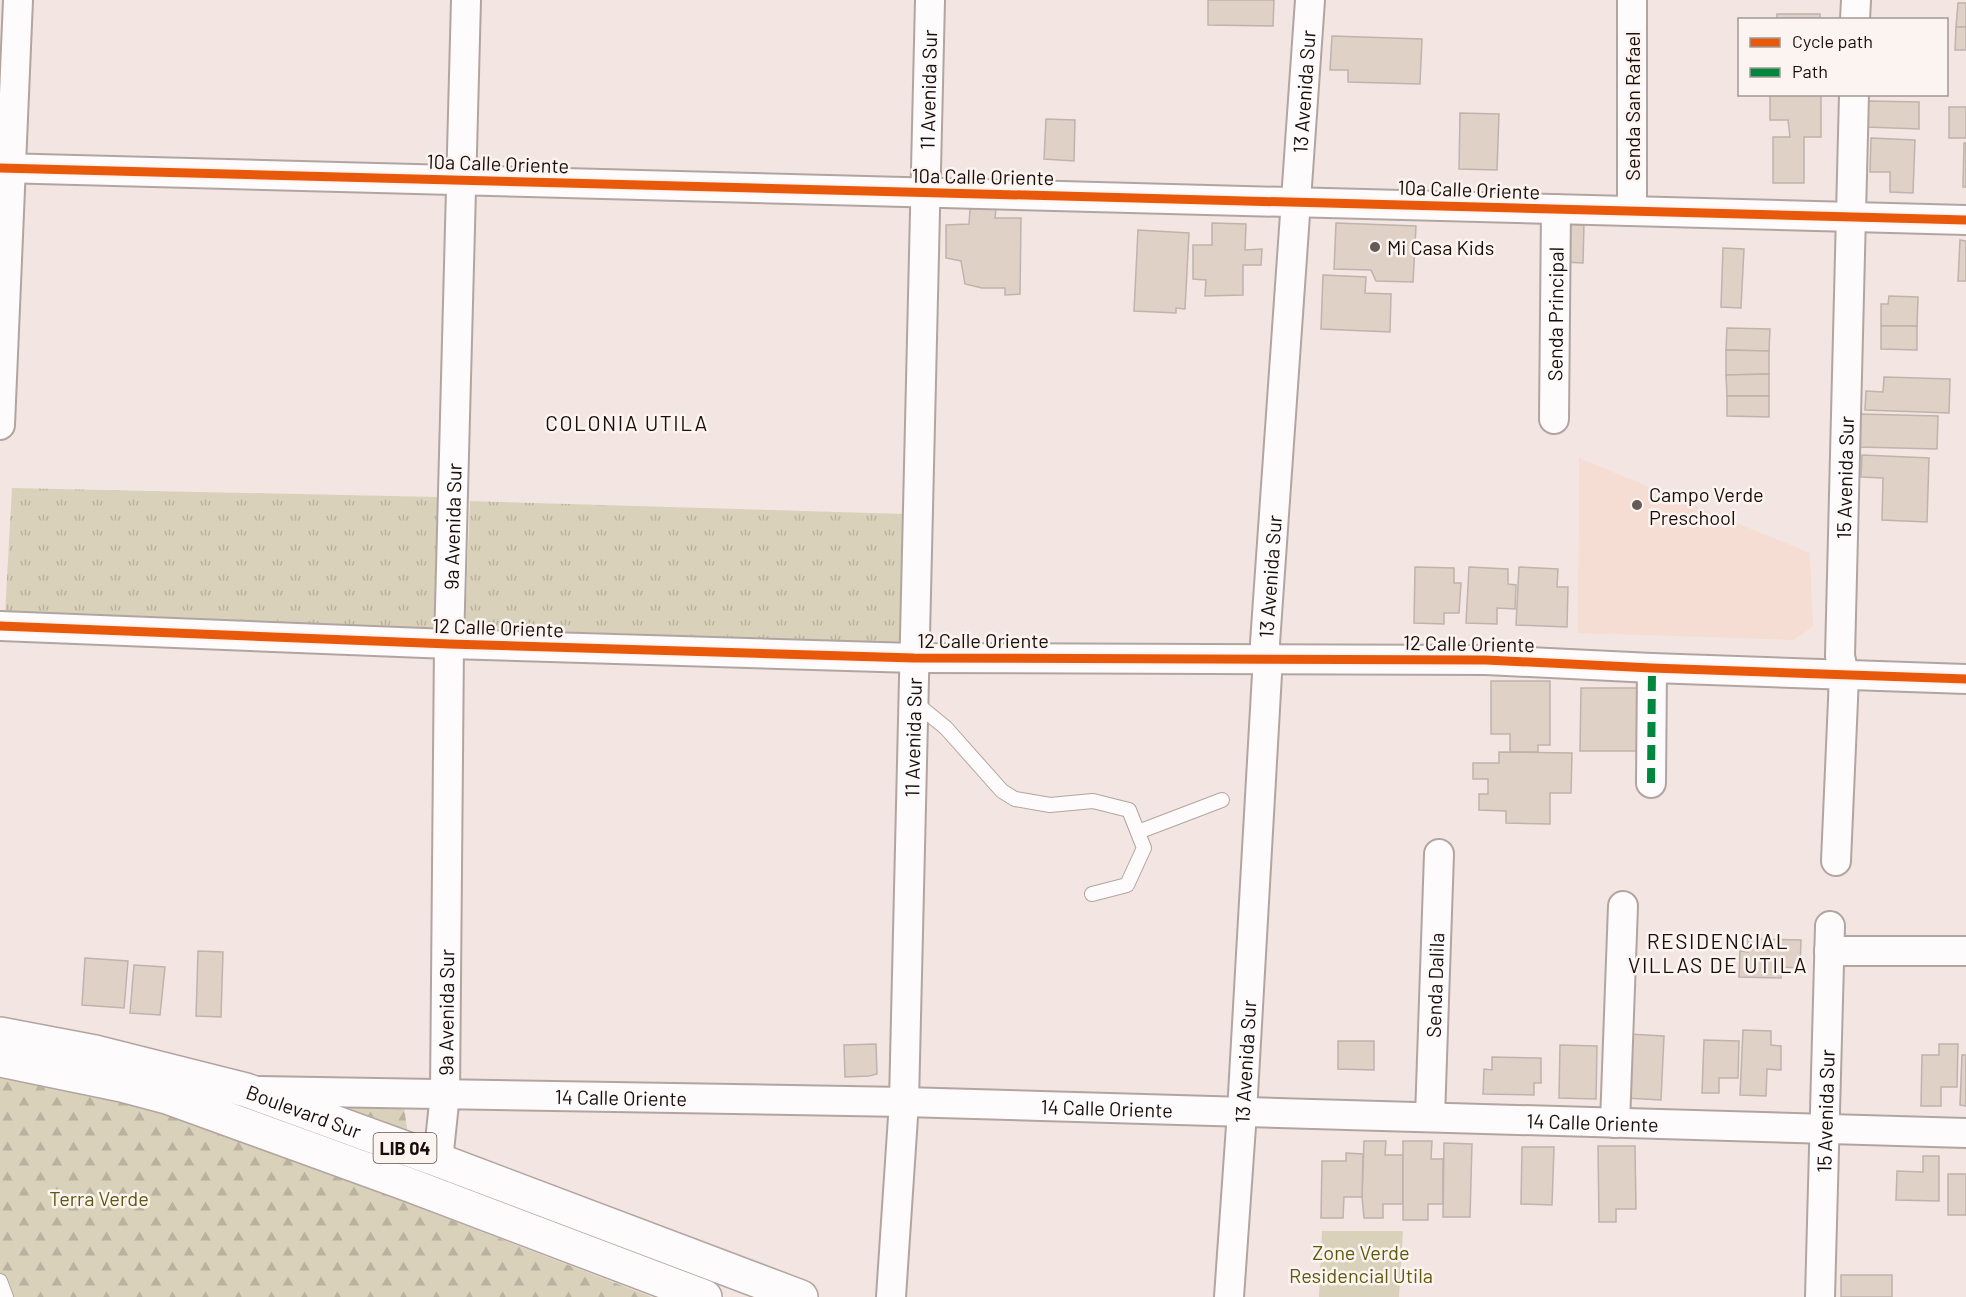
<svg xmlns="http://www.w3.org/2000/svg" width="1966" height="1297" font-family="Barlow,sans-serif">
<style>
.built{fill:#f6ddd4}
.grass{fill:url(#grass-tufts)}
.forest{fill:url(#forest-firs)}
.park{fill:#d9d1ba}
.building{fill:#dfd1c6;stroke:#beb3ad;stroke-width:1.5}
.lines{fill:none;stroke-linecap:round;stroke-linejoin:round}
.service-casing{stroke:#b2a5a1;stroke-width:16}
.minor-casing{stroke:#b2a5a1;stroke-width:32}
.trunk-casing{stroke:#b2a5a1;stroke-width:36}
.service{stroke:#fdfbfb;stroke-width:14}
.minor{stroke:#fdfbfb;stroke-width:28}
.trunk{stroke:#fdfbfb;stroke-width:33}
.quiet{stroke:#00873e;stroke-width:8;stroke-dasharray:15 8;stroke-linecap:butt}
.cycleway-casing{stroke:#fcf4f1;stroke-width:13}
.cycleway{stroke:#e8590c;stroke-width:9}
.poi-dot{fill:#665a56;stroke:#fcf4f1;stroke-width:2}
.labels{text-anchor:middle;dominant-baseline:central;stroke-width:5;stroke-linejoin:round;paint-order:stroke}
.shield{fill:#fcf4f1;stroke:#5e534f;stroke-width:1.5}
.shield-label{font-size:18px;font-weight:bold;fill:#1a0e0a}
.street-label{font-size:20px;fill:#1a0e0a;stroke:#fcf4f1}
.poi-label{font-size:20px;fill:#1a0e0a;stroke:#fcf4f1;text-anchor:start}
.park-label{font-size:20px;fill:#61580c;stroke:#fcf4f1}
.neighbourhood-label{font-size:21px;letter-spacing:1.5px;fill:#1a0e0a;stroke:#fcf4f1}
</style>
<defs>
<pattern id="grass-tufts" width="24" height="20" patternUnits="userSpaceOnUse" patternTransform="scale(1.5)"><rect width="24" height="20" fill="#d9d1ba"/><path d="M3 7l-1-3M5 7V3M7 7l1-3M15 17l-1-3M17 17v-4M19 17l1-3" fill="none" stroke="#bab29f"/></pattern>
<pattern id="forest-firs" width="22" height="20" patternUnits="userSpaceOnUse" patternTransform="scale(1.5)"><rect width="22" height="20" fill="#d9d1ba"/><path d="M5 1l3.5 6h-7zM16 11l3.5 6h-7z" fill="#bab29f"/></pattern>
</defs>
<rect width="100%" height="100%" fill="#f3e6e2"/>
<!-- built -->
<polygon class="built" points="1579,458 1810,553 1813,627 1793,640 1578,633"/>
<!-- grass -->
<g class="grass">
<polygon points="12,488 438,497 435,632 5,615"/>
<polygon points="470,501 905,514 900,644 465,628"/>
</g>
<!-- forest -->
<g class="forest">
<polygon points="0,1073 165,1110 652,1297 0,1297"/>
<polygon points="334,1099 404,1107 409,1143 333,1111"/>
</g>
<!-- park -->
<polygon class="park" points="1322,1231 1403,1231 1399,1297 1319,1297"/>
<!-- building -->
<g class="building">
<polygon points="1208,0 1274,0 1273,26 1208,25"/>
<polygon points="1958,3 1966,3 1966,27 1956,27"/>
<rect x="1777" y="14" width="43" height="6"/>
<polygon points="1956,27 1966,27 1966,50 1955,50"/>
<polygon points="1332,36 1422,39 1420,84 1348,82 1348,70 1330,70"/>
<polygon points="1770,94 1821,94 1821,137 1804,137 1804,183 1773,183 1773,137 1790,137 1788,120 1770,120"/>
<polygon points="1868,101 1919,102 1919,129 1867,127"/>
<rect x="1949" y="107" width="17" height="31"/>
<polygon points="1460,113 1499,114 1497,170 1459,169"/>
<polygon points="1046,119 1075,120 1074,161 1044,159"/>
<polygon points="1871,138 1915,140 1913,193 1890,192 1890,172 1870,172"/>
<polygon points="1964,143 1966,143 1966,187 1963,187"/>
<polygon points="970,209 996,209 995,218 1021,218 1020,294 1005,295 1005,288 982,288 965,284 961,261 946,258 946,225 969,224"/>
<polygon points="1212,223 1246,224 1245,250 1262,249 1261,265 1243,265 1243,295 1205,296 1206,280 1193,279 1193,245 1212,245"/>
<polygon points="1336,223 1416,226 1413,282 1376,281 1371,270 1334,269"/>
<polygon points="1563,224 1584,225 1583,263 1563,262"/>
<polygon points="1138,230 1189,233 1185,309 1176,308 1176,313 1134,311"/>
<polygon points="1960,240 1966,241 1966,281 1958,281"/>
<polygon points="1723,248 1744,249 1741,308 1721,307"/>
<polygon points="1323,275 1366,277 1365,293 1391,294 1390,332 1321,329"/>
<polygon points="1889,296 1918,297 1917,326 1881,326 1881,304 1888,304"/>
<polygon points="1881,326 1917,326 1917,350 1881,349"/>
<polygon points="1727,328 1770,329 1769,351 1726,350"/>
<polygon points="1726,350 1769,351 1769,374 1726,375"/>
<polygon points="1769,374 1769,396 1727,396 1726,375"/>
<polygon points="1884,377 1950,379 1949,413 1865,410 1866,391 1883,392"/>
<polygon points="1727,396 1769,396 1769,417 1727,416"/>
<polygon points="1860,414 1938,416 1937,449 1859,447"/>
<polygon points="1862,455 1929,458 1927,522 1882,520 1883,478 1861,477"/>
<polygon points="1415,567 1454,568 1454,583 1461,583 1459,613 1444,613 1444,624 1414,623"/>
<polygon points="1469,567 1508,569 1508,584 1516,585 1515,609 1497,608 1497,624 1466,623"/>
<polygon points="1519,567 1558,569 1557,587 1568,587 1567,627 1516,625"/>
<polygon points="1491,681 1550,681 1550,745 1538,745 1538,752 1510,752 1510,734 1491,734"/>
<polygon points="1581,688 1641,688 1641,751 1580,751"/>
<polygon points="1499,752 1572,753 1571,793 1550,793 1550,824 1506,823 1506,811 1479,810 1479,794 1488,794 1488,779 1473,779 1473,763 1499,763"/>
<polygon points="1748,939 1801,940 1800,968 1781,967 1781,978 1739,977 1740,951 1748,952"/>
<polygon points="198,951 223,952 221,1017 196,1016"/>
<polygon points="85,958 128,961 124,1008 82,1005"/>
<polygon points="134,965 165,967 160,1015 130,1013"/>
<polygon points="1743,1030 1771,1031 1771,1045 1781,1046 1781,1070 1767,1069 1766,1096 1740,1095"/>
<polygon points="1629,1034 1664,1036 1661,1100 1626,1098"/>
<polygon points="1704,1040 1739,1041 1738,1078 1719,1078 1719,1093 1702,1093"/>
<polygon points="1338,1041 1374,1041 1374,1070 1338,1069"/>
<polygon points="876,1044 877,1074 869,1076 845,1077 844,1045"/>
<polygon points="1939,1044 1958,1044 1957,1087 1941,1087 1941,1106 1921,1106 1922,1055 1939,1055"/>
<polygon points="1560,1045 1597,1046 1596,1099 1559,1098"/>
<polygon points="1962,1055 1966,1055 1966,1106 1960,1105"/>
<polygon points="1492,1057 1541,1058 1541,1083 1534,1083 1534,1095 1483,1094 1484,1069 1492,1070"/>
<polygon points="1364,1141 1386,1141 1385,1155 1403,1155 1403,1204 1383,1204 1383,1218 1364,1218 1362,1197"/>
<polygon points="1403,1141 1432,1141 1431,1159 1443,1159 1443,1204 1428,1204 1428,1220 1403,1220"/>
<polygon points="1444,1143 1472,1144 1470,1217 1443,1217"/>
<polygon points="1598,1146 1635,1146 1636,1209 1616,1209 1616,1222 1599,1222"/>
<polygon points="1522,1147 1554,1147 1552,1205 1521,1204"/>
<polygon points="1346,1153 1363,1154 1362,1197 1344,1197 1343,1218 1321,1218 1322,1161 1346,1161"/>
<polygon points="1923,1156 1939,1156 1939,1201 1896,1200 1897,1171 1923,1172"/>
<rect x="1948" y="1174" width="18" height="41"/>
<rect x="1841" y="1275" width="51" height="22"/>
</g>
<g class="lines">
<defs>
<g id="service">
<polyline points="913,701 946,728 1002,791 1015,799 1050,805 1093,801 1129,810 1144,848 1127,885 1092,894"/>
<polyline points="1138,832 1222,800"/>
<polyline points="0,1281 6,1297"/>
</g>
<g id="minor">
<polyline points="1855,20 1856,0"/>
<polyline points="0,168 1966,220"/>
<polyline points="1632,211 1632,0"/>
<path id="s1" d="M 1554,419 L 1556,209"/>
<polyline points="0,425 18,0"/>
<polyline points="0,626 449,644 914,658 1486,660 1652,668 1966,679"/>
<polyline points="1651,783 1652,668"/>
<path id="s2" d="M 1836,861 L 1843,700 L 1844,674 L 1840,656 L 1854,94"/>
<polyline points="1829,951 1966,951"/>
<path id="s3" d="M 259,1091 L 904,1102 L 1966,1133"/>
<path id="s4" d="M 1430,1117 L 1439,854"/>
<polyline points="1615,1123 1623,906"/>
<path id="s5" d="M 438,1160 L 445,1094 L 449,644 L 466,0"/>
<path id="s6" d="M 891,1297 L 904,1102 L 930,0"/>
<path id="s7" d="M 1229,1297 L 1242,1112 L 1267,674 L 1265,643 L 1310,0"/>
<path id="s8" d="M 1820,1297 L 1830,926"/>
</g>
<g id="trunk">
<path id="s9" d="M 0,1034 L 95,1052 L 246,1090 L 438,1160 L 801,1297"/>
<polyline points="0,1060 122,1085 167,1097 407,1184 705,1297"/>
</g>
</defs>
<!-- service casing -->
<use href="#service" class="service-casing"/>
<!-- minor casing -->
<use href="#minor" class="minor-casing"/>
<!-- trunk casing -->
<use href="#trunk" class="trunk-casing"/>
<!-- service -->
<use href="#service" class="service"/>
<!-- minor -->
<use href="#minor" class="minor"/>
<!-- trunk -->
<use href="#trunk" class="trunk"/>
<!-- quiet -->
<polyline class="quiet" points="1651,783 1652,668"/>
<defs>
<g id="cycleway">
<polyline points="0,168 1966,220"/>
<polyline points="0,626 449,644 914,658 1486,660 1652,668 1966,679"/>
</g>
</defs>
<!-- cycleway casing -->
<use href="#cycleway" class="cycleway-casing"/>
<!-- cycleway -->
<use href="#cycleway" class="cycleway"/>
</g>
<!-- markers -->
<g class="poi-dot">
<circle cx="1375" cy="247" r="6"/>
<circle cx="1637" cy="505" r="6"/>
</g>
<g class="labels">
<!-- shield labels -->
<rect class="shield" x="373.5" y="1133" width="63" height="30" rx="4.5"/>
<g class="shield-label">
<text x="405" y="1148">LIB 04</text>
</g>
<!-- street labels -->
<g class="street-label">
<text stroke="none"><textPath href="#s6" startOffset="1208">11 Avenida Sur</textPath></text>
<text stroke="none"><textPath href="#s7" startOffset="1208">13 Avenida Sur</textPath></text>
<text transform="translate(1632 106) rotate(-90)">Senda San Rafael</text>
<text transform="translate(498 163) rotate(2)">10a Calle Oriente</text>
<text transform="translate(983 176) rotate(1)">10a Calle Oriente</text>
<text transform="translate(1469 189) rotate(2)">10a Calle Oriente</text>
<text stroke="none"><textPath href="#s1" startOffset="105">Senda Principal</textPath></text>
<text stroke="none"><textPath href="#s2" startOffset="384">15 Avenida Sur</textPath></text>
<text stroke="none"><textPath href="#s5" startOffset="634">9a Avenida Sur</textPath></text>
<text stroke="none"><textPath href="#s7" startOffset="722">13 Avenida Sur</textPath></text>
<text transform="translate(498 627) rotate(2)">12 Calle Oriente</text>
<text x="983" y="640">12 Calle Oriente</text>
<text transform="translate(1469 643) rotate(1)">12 Calle Oriente</text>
<text stroke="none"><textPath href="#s6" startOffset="560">11 Avenida Sur</textPath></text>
<text stroke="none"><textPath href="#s4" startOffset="132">Senda Dalila</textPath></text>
<text stroke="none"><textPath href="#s5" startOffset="148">9a Avenida Sur</textPath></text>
<text stroke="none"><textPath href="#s7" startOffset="236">13 Avenida Sur</textPath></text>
<text stroke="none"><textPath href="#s3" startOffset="362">14 Calle Oriente</textPath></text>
<text stroke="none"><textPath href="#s3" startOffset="848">14 Calle Oriente</textPath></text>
<text stroke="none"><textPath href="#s8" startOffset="186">15 Avenida Sur</textPath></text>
<text stroke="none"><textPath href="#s9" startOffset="314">Boulevard Sur</textPath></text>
<text stroke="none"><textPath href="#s3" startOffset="1334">14 Calle Oriente</textPath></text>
</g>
<!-- poi labels -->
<g class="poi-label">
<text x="1387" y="247">Mi Casa Kids</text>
<text x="1649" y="494">Campo Verde<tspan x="1649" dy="23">Preschool</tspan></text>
</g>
<!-- park labels -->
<g class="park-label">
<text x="99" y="1198">Terra Verde</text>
<text x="1361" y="1252">Zone Verde<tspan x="1361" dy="23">Residencial Utila</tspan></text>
</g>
<!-- neighbourhood labels -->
<g class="neighbourhood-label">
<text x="627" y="422">COLONIA UTILA</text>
<text x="1718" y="940">RESIDENCIAL<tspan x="1718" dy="24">VILLAS DE UTILA</tspan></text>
</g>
</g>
<!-- legend -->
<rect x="1738" y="18" width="210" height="78" fill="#fcf4f1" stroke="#a29895" stroke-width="1.5"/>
<rect x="1750" y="38" width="30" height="9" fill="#e8590c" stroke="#a29895" stroke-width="1.5"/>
<text x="1792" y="48" font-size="18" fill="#1a0e0a">Cycle path</text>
<rect x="1750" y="68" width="30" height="9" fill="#00873e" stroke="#a29895" stroke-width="1.5"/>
<text x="1792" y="78" font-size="18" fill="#1a0e0a">Path</text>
</svg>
